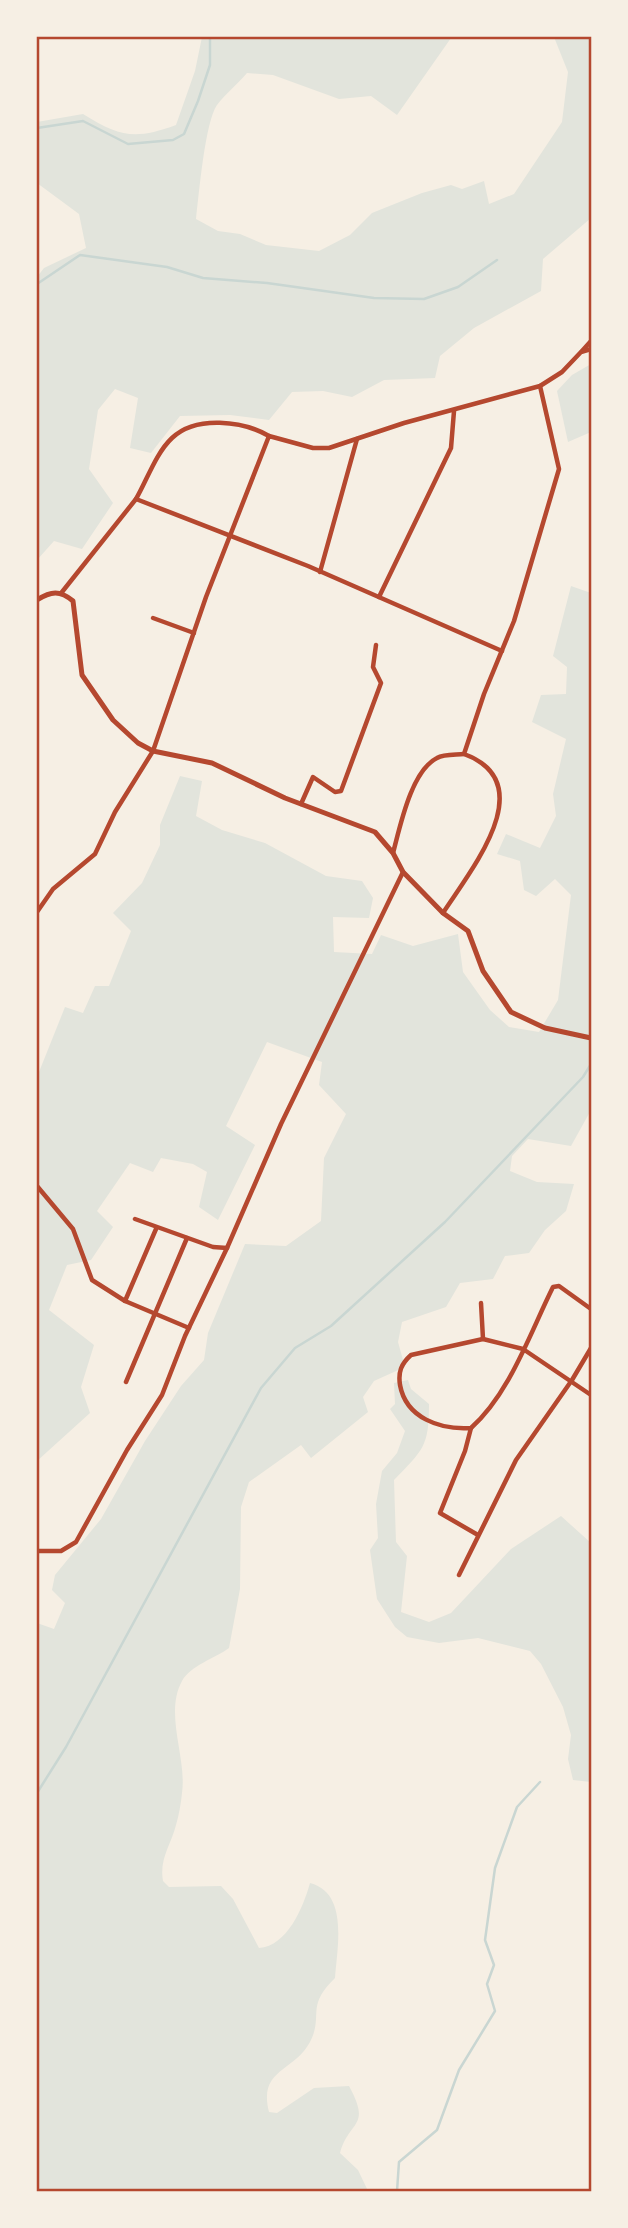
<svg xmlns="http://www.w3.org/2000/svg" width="628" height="2228" font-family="'Public Sans',sans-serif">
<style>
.green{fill:#e2e4dc}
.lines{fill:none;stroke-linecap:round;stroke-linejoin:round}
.stream{stroke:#c9d6d2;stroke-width:2.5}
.minor{stroke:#b5482f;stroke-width:4.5}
.tertiary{stroke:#b5482f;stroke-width:5}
.neatline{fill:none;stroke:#b5482f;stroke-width:2.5}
</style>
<rect width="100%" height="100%" fill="#f6efe4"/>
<!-- green -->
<g class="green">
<path d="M 202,37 L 451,38 L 397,115 L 371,96 L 339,99 L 273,75 L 247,73 C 238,84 225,94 217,105 C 205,122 199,194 196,219 L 218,231 L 240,234 L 266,245 L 319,251 L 350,235 L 372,213 L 422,193 L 451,185 L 462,189 L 484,181 L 489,204 L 514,194 L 562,122 L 568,72 L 554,37 L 591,37 L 589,126 L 591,218 L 543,259 L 541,291 L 474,328 L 440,356 L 435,378 L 384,380 L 352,397 L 323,391 L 292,392 L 269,420 L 230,415 L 180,416 L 151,453 L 130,448 L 138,398 L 115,389 L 98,410 L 89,469 L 113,503 L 82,549 L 54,541 L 37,560 L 37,277 L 44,268 L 86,248 L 79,214 L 37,183 L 37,122 L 83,114 C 120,137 135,140 176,125 L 195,71 Z"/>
<polygon points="591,364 591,432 568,442 557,391 572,375"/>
<path d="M 571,586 L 591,593 L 591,1110 L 571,1146 L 528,1139 L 512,1156 L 510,1171 L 537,1182 L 574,1184 L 566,1211 L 545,1230 L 529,1253 L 505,1256 L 493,1279 L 460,1283 L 446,1307 L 402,1322 L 398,1342 L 405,1367 L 374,1381 L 363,1397 L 368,1412 L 311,1458 L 301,1445 L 249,1482 L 241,1507 L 240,1589 L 229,1648 C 214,1659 191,1665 182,1681 C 164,1714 187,1757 182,1793 C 181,1803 179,1815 176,1825 C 171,1845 159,1859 163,1881 L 169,1887 L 221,1886 L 233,1899 L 259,1948 C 287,1946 303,1908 310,1883 C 349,1893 337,1948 335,1978 C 305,2007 324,2015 310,2042 C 294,2072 258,2069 269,2112 L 277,2113 L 314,2088 L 349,2086 C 372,2128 349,2120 340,2153 L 358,2170 L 368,2191 L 37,2191 L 37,1623 L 54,1629 L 65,1603 L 52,1590 L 55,1575 L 101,1519 L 145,1441 L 181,1386 L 204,1360 L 208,1333 L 245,1244 L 286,1246 L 321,1221 L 324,1158 L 346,1114 L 319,1085 L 322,1062 L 267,1042 L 226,1126 L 255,1145 L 218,1220 L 199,1207 L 207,1172 L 193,1164 L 161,1158 L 153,1172 L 130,1163 L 97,1211 L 113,1227 L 91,1260 L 67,1265 L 49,1310 L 94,1345 L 81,1387 L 90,1413 L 37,1461 L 37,1077 L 65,1007 L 83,1013 L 95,986 L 109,986 L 131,931 L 113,913 L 142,883 L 160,845 L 160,825 L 180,776 L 202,781 L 196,816 L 222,830 L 265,843 L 326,876 L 362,881 L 373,898 L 369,918 L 333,917 L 334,952 L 372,954 L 381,935 L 413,946 L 458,934 L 463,972 L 490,1010 L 509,1027 L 539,1032 L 558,1000 L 571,895 L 555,879 L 536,896 L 524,890 L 520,861 L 497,854 L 506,834 L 540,848 L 556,816 L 553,794 L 566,739 L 532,722 L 541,695 L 566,694 L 567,667 L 553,656 Z"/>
<path d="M 408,1380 L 411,1389 L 429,1404 C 429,1447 423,1450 394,1480 L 396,1542 L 407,1556 L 401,1612 L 429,1622 L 451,1613 L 511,1549 L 561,1516 L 591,1543 L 591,1782 L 573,1780 L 568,1759 L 571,1735 L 563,1707 L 541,1664 L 530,1651 L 478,1638 L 439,1643 L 407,1637 L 395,1627 L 377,1599 L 370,1550 L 378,1538 L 376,1504 L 382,1471 L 397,1453 L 405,1431 L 390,1409 L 395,1404 L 394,1383 Z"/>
</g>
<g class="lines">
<!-- stream -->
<g class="stream">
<polyline points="37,128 83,121 128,144 173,140 184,134 198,101 210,65 210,37"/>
<polyline points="37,284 80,255 167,267 203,278 267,283 374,298 424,299 458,287 497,260"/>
<polyline points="37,1793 66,1747 261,1388 295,1348 331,1326 445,1222 583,1077 591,1064"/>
<polyline points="397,2191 399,2162 437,2130 459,2070 495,2011 487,1984 494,1965 485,1940 495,1868 517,1807 540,1782"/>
</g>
<!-- minor -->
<g class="minor">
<polyline points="582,351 591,341"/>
<path d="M 136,499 C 147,480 156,453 172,438 C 196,415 243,421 269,436"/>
<polyline points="320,572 357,439"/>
<polyline points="62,592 136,499 308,566 502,651"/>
<polyline points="379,597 451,448 454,411"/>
<polyline points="153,618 194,633"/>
<polyline points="301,804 313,777 335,792 341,791 381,683 373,667 376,645"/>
<path d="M 393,853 C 400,827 411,771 437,758 C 444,754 456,755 464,754"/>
<polyline points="37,912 53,889 95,854 115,812 153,751 206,597 269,436 313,448 329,448 404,423 540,386 562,372 581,352 591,349"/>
<path d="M 443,913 C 470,871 543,783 464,754 L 484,694 L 514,621 L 559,469 L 540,386"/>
<polyline points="37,1186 73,1229 92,1280 125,1301 189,1328"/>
<polyline points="135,1219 213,1247 227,1248 281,1124 403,872"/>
<polyline points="125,1301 156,1229"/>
<polyline points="481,1303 483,1339"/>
<path d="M 591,1309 L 559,1286 L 553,1287 C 530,1333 510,1393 471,1428 C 440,1430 406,1418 400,1385 C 398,1372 401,1364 411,1355 L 483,1339 L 523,1349 L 591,1395"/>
<polyline points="126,1382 187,1238"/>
<polyline points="471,1428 465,1451 440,1513 478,1535"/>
<polyline points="37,1551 61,1551 76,1542 127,1450 162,1395 185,1336 227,1248"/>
<polyline points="459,1575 516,1460 572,1380 591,1348"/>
</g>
<!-- tertiary -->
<path class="tertiary" d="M 37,600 C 51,591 60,590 73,601 L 82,675 L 113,720 L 138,743 L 153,751 L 212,763 L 285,798 L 375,832 L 393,853 L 403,872 L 443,913 L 468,931 L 483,971 L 511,1012 L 545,1028 L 591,1038"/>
</g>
<!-- border -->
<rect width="628" height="2228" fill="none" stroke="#f6efe4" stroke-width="77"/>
<rect x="38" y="38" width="552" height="2152" class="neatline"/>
</svg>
